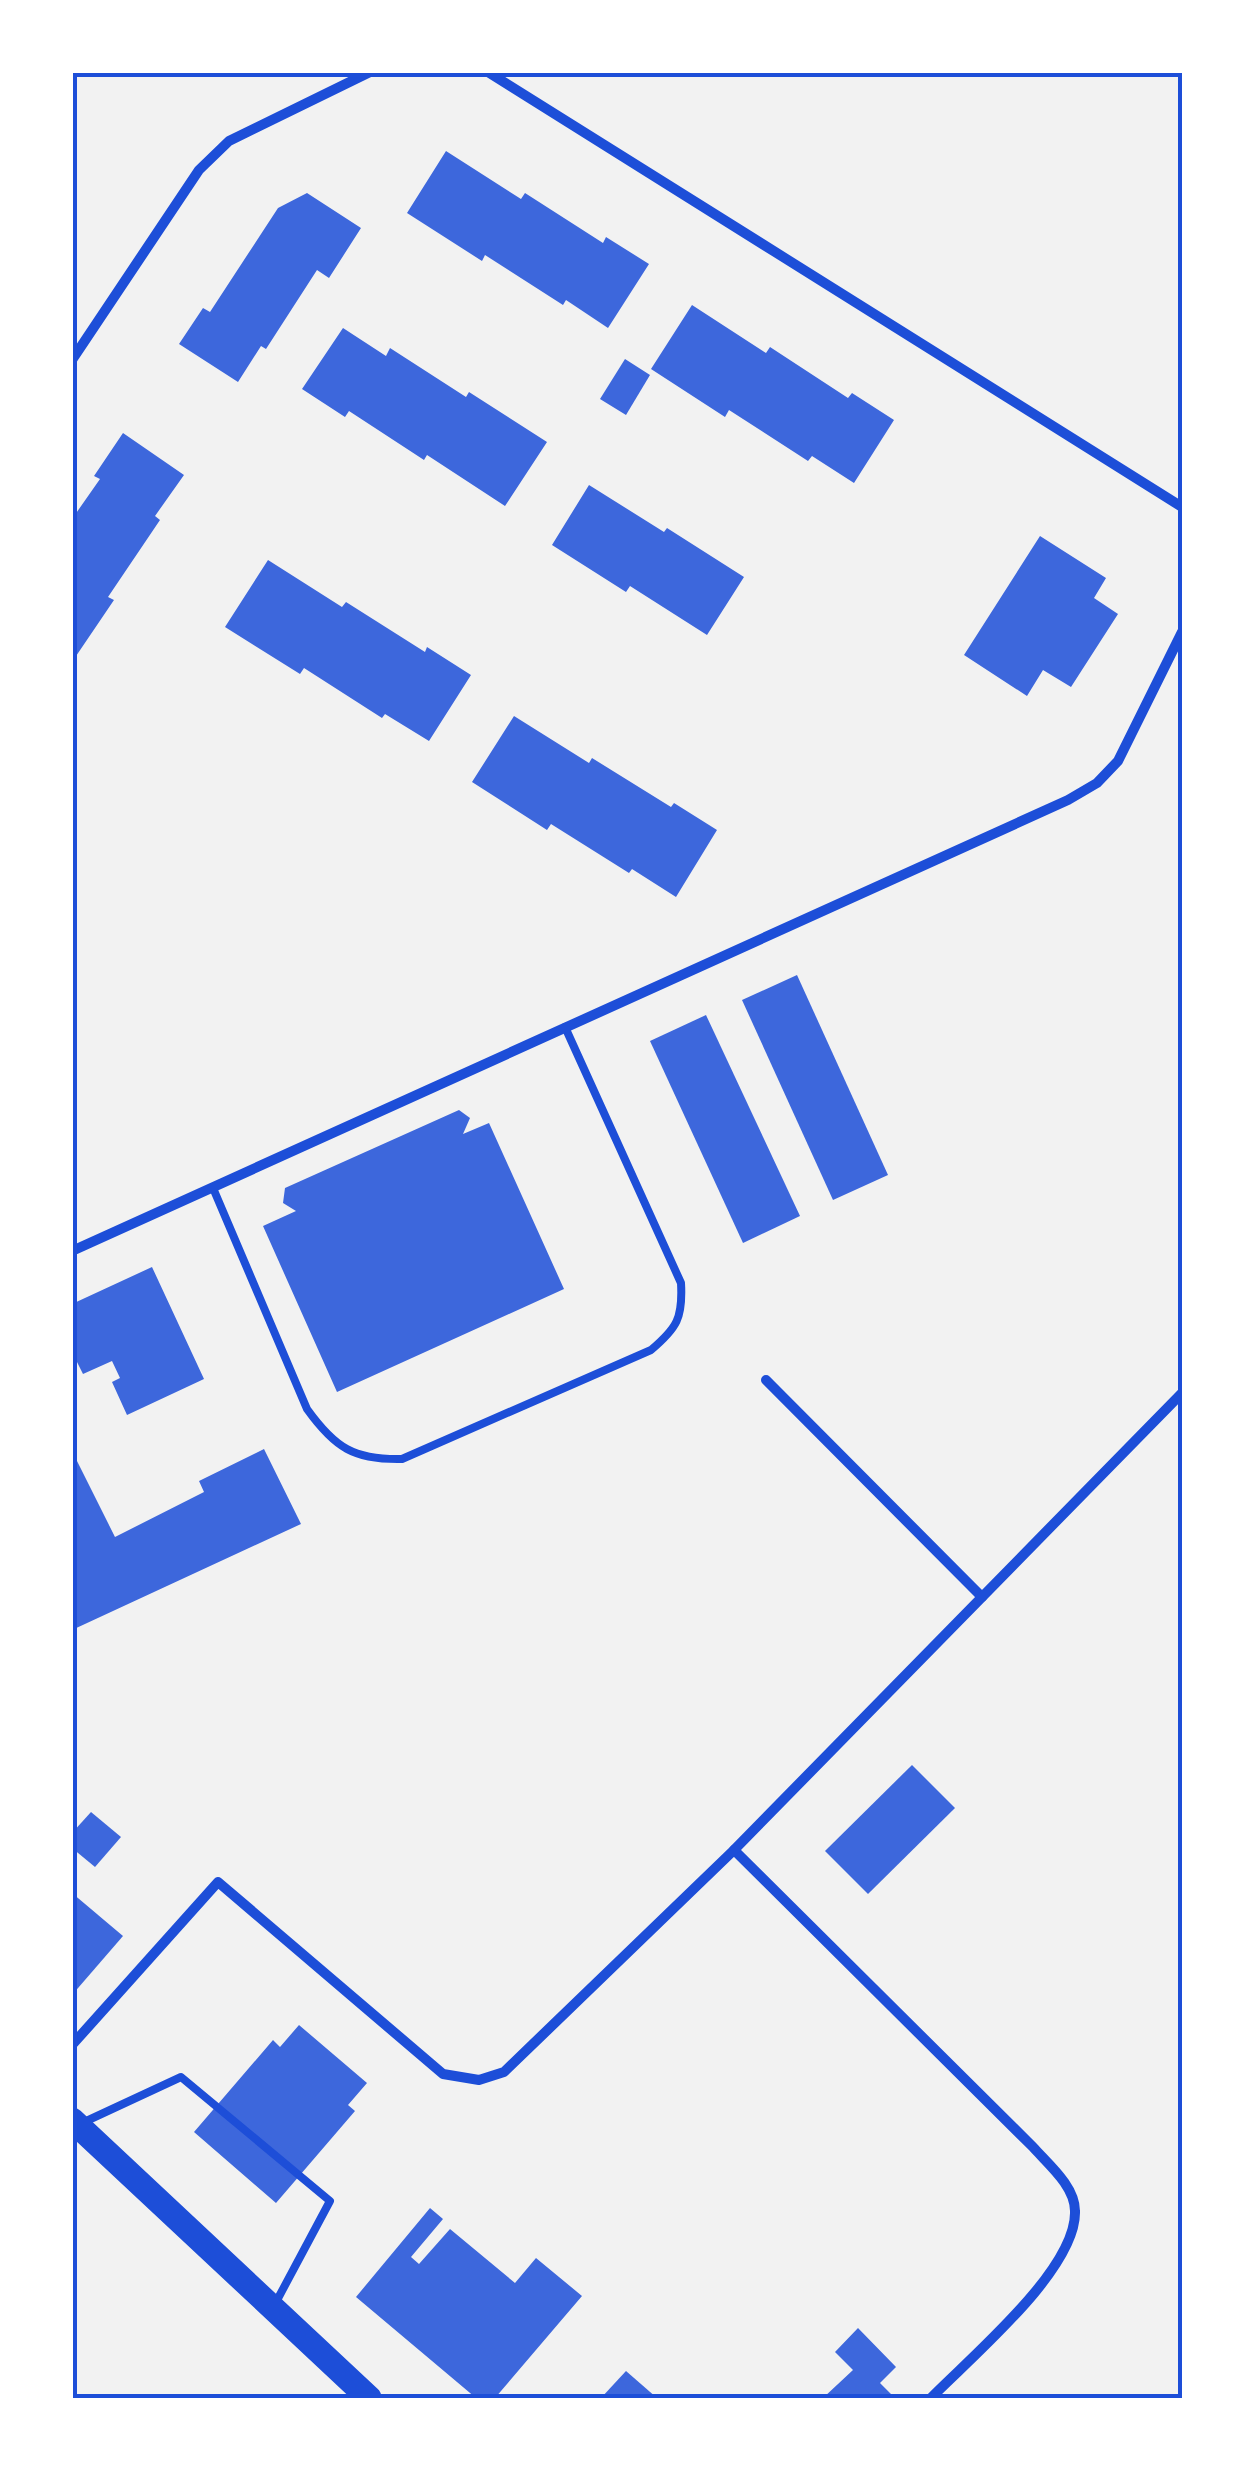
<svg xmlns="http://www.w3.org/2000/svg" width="1255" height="2471" font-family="'Work Sans',sans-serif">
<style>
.building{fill:#3d67dc}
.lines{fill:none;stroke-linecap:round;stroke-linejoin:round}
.service{stroke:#1d4ed8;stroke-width:8}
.minor{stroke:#1d4ed8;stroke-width:10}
.primary{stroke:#1d4ed8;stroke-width:25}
.neatline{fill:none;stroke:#1d4ed8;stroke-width:4}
</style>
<rect width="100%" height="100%" fill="#f2f2f2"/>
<!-- building -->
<g class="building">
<polygon points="446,151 521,199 525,193 603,243 606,237 649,264 608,328 566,300 563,305 485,255 482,261 407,213"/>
<polygon points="307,193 361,228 329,278 317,270 266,349 261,346 238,382 179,344 203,308 210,312 278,208"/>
<polygon points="692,305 766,353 770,347 848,398 852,393 894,420 854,483 812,456 808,461 729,410 725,417 651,369"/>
<polygon points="343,328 386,356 390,348 466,397 469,392 547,442 505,506 427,455 424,460 349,411 345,417 302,389"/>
<polygon points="625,359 650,375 626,415 600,399"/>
<polygon points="123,433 184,475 155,516 160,520 108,597 114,600 72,662 72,519 100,479 94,476"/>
<polygon points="589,485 664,532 667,528 744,577 707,635 630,586 626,592 552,545"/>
<polygon points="1040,536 1106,578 1094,598 1118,614 1071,687 1043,670 1027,696 964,655"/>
<polygon points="268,560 342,607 346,602 425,652 427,647 471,675 429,741 385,714 382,718 304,668 300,674 225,627"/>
<polygon points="514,716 589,763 592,758 671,807 674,803 717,830 676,897 632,869 629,873 551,824 547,830 472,782"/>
<polygon points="797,975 888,1175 833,1200 742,1000"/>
<polygon points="706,1015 800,1216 743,1243 650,1041"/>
<polygon points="459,1110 470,1118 463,1134 489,1123 564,1289 337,1392 263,1226 296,1211 283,1203 285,1188"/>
<polygon points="152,1267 204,1379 127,1415 112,1382 120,1378 112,1361 83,1374 72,1352 72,1304"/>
<polygon points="264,1449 301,1524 72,1630 72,1451 115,1537 204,1492 199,1481"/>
<polygon points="912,1765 955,1808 868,1894 825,1851"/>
<polygon points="91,1812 121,1837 95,1867 72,1848 72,1833"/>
<polygon points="72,1893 123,1936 72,1995"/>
<polygon points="299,2025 367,2083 348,2105 355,2111 276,2203 194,2132 273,2040 280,2047"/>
<polygon points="430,2208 443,2219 411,2257 419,2264 450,2229 515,2283 536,2258 582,2296 495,2398 476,2398 356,2297"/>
<polygon points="858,2328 896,2367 880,2383 895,2398 823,2398 853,2370 835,2352"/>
<polygon points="626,2371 657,2398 601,2398"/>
</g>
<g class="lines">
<!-- service -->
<g class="service">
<path d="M 213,1188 L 307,1409 C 335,1448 354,1460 402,1459 L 651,1350 C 677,1328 683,1318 681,1283 L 565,1027"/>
<polyline points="82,2123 181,2077 330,2201 275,2304"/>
</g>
<!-- minor -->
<g class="minor">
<polyline points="488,72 1182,507"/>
<polyline points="72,360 199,170 229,141 370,72"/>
<polyline points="72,1251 1068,800 1097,783 1118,761 1182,632"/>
<polyline points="766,1380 982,1597"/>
<path d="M 734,1850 L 1033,2147 C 1048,2164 1075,2186 1075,2211 C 1077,2269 971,2357 931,2398"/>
<polyline points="72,2045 218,1882 443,2074 479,2080 504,2072 734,1850 1182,1393"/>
</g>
<!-- primary -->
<polyline class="primary" points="72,2120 369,2398"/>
</g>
<!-- border -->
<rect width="1255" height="2471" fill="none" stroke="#ffffff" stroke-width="150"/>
<rect x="75" y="75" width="1105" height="2321" class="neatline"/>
</svg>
